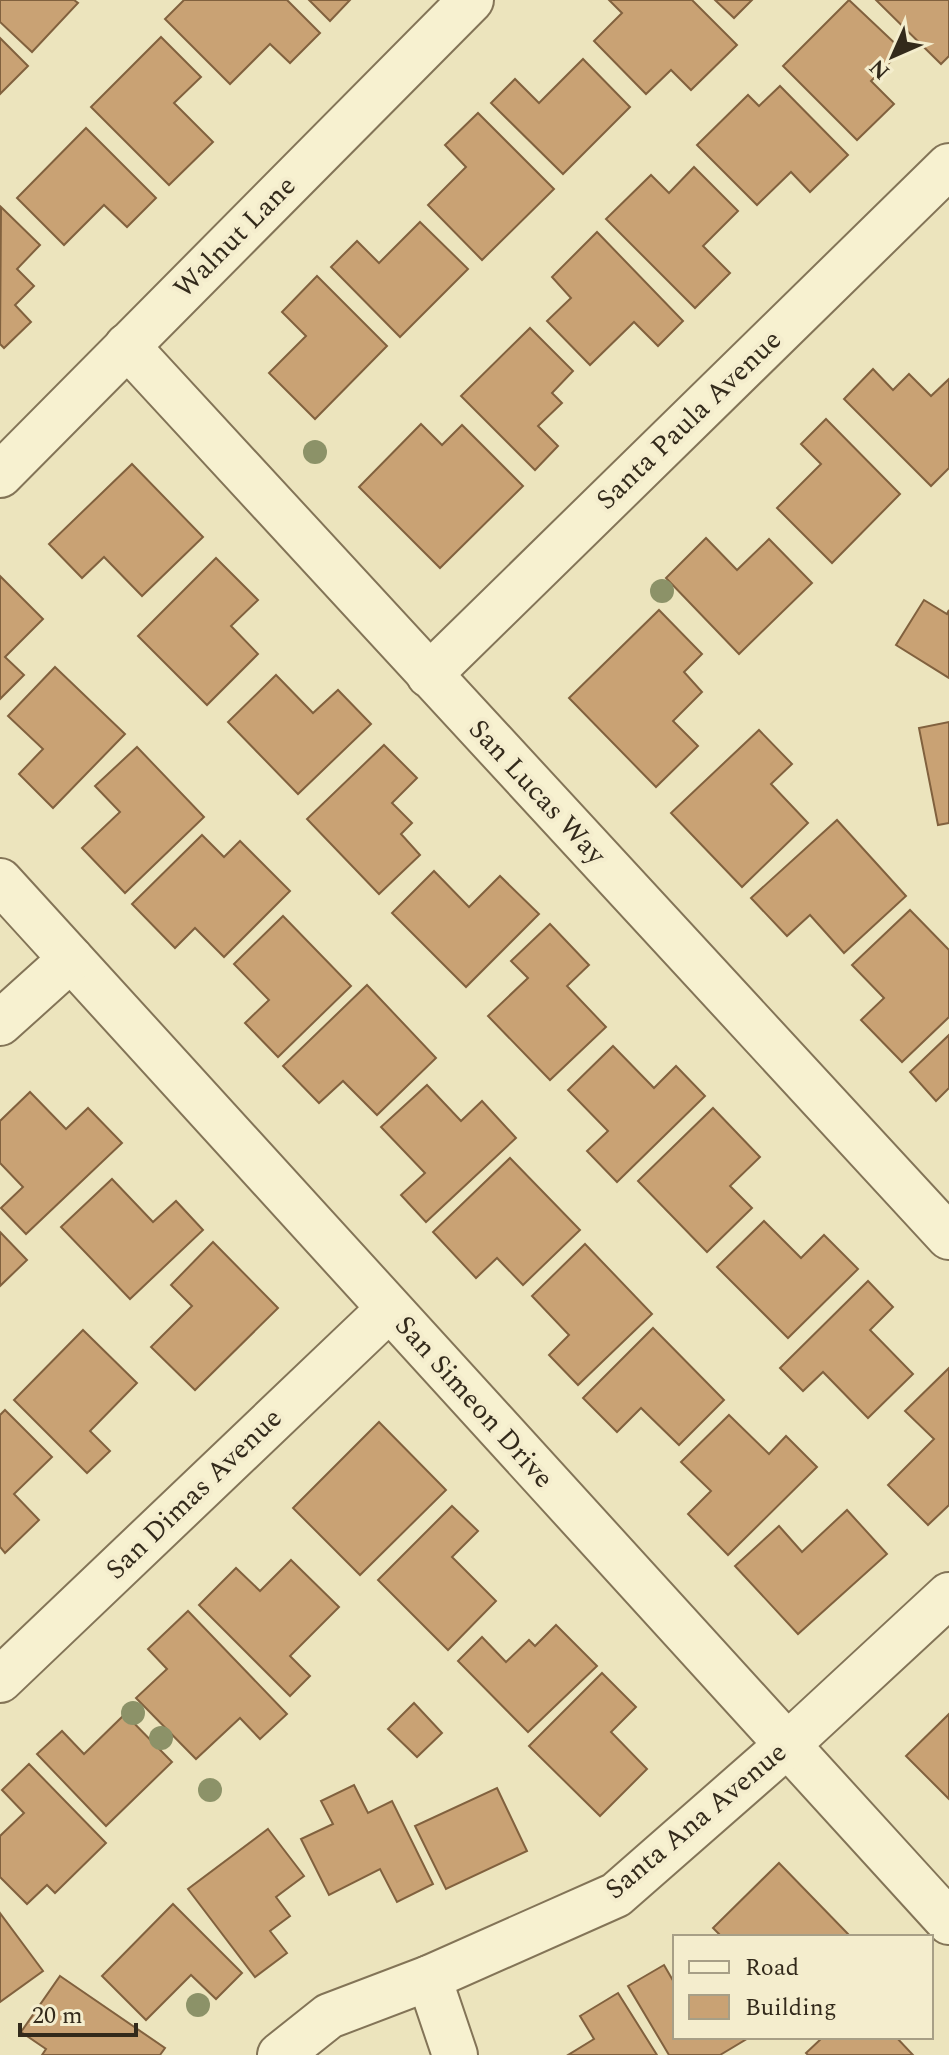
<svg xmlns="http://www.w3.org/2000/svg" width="949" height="2055" font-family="Spectral,serif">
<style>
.building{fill:#c9a274;stroke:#81613e;stroke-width:2}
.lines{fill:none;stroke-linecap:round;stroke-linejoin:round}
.minor-casing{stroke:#837457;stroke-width:48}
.minor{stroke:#f7f1d0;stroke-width:44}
.tree{fill:#8c9268}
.labels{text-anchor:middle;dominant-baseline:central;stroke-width:8;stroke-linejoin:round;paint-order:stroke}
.street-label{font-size:28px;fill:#332a1b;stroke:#f4edcd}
</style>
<rect width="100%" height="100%" fill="#ece4bd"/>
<!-- building -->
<g class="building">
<polygon points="0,0 74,0 78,3 32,52 0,22"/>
<polygon points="184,0 287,0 320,33 290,63 270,44 230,84 165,19"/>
<polygon points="309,0 350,0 330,21"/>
<polygon points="609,0 692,0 737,45 691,90 671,70 646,94 594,41 622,13"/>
<polygon points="715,0 752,0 734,18"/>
<polygon points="849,0 902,50 871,81 894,104 857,140 783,66"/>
<polygon points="876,0 949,0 949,56 941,64"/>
<polygon points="161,37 201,77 174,103 213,142 169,185 91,107"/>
<polygon points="0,38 28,66 0,94"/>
<polygon points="583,59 630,107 563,174 491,103 515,79 539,103"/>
<polygon points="780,86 848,155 810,192 791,172 757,205 697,145 748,95 759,106"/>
<polygon points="478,113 554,189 482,260 428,205 466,167 445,145"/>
<polygon points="86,128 156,198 127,227 104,205 64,245 17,198"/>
<polygon points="694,167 738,211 703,246 730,273 695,308 606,219 651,175 669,193"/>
<polygon points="1,207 40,245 17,269 34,286 15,305 31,322 4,348 0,344"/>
<polygon points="420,222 468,269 400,337 331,267 357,241 379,263"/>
<polygon points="597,232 683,321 658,346 634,322 590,365 547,321 571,298 552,277"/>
<polygon points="317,276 387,346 315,419 269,373 306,336 282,312"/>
<polygon points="530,328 573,371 552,393 562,403 538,426 558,446 535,470 461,396"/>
<polygon points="873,369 893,390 909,374 931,396 949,379 949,468 931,486 844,399"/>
<polygon points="826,419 900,494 832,563 777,508 821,464 801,444"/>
<polygon points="421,424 442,445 462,425 523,486 440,568 359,487"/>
<polygon points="132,464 203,537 142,596 104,557 82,578 49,544"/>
<polygon points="706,538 737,570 769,539 812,583 739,654 666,578"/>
<polygon points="216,558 258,600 231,626 258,654 207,705 138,636"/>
<polygon points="0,576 43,619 5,657 24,675 0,699"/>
<polygon points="924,600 947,614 949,610 949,678 896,645"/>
<polygon points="659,610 702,654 684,672 702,692 673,721 698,746 656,787 569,698"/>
<polygon points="55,667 125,734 53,808 19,774 43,749 8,716"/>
<polygon points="276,675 313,713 338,690 371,724 298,794 228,722"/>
<polygon points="949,722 949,823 938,825 919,728"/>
<polygon points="759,730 792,764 771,784 808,823 742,887 671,813"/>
<polygon points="384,745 417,778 392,803 412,823 401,834 420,855 379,894 307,819"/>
<polygon points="137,747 204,817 125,893 82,848 120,812 95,786"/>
<polygon points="837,820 906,896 844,953 810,915 787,936 751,898"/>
<polygon points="202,835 224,857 240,841 290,891 224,957 195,928 175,948 132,904"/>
<polygon points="434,871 469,907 500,876 539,914 466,987 392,913"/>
<polygon points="910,910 949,950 949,1017 902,1062 861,1020 884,998 852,965"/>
<polygon points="283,916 351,986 278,1057 245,1023 269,1000 234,964"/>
<polygon points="550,924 589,965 567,986 606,1027 550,1080 488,1016 528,978 511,961"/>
<polygon points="367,985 436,1058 377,1115 343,1081 319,1103 283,1066"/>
<polygon points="949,1035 949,1088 936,1101 910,1072"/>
<polygon points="613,1046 654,1088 676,1066 705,1096 617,1182 587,1151 608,1131 568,1090"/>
<polygon points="427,1085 461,1121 482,1101 516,1138 426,1222 401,1195 425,1173 381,1127"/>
<polygon points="30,1092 66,1129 88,1108 122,1143 26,1234 1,1208 23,1187 0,1163 0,1121"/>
<polygon points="713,1108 760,1157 730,1186 752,1208 707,1252 638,1181"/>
<polygon points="510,1158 580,1230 523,1285 497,1258 476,1278 433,1232"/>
<polygon points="112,1179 153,1222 176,1201 203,1230 130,1299 61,1227"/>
<polygon points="764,1221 801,1258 824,1235 858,1269 788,1338 717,1267"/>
<polygon points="0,1232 27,1260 0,1286"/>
<polygon points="213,1242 278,1308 195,1390 151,1347 192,1306 171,1285"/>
<polygon points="585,1244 652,1314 578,1385 549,1355 569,1335 532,1296"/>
<polygon points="868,1281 893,1307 870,1330 913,1374 868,1418 823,1372 803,1391 780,1368"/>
<polygon points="653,1328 724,1400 679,1445 641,1408 617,1432 583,1398"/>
<polygon points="83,1330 137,1383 90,1431 110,1451 87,1473 14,1400"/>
<polygon points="949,1368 949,1505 928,1525 888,1485 934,1439 905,1411"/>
<polygon points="5,1410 52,1457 14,1494 39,1520 5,1553 0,1547 0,1415"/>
<polygon points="729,1415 769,1454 786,1436 817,1467 728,1555 688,1514 711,1491 681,1462"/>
<polygon points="379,1422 446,1490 360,1575 293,1508"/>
<polygon points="452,1506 478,1531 452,1557 496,1601 448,1650 378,1580"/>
<polygon points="847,1510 887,1554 798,1634 735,1566 779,1526 802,1552"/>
<polygon points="291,1560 339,1607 290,1656 310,1676 290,1696 199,1605 236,1568 260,1591"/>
<polygon points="188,1611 287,1714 260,1739 240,1718 196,1759 136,1698 167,1669 148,1649"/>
<polygon points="556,1625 597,1666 528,1732 458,1661 482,1637 506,1662 529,1640 535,1646"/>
<polygon points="602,1673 636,1707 611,1732 647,1769 600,1816 529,1746"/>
<polygon points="414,1703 442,1733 417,1757 388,1729"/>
<polygon points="125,1714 172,1762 106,1826 37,1754 62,1731 84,1754"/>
<polygon points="949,1714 949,1799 906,1756"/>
<polygon points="29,1764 106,1843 55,1893 47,1885 27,1904 0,1877 0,1836 24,1813 2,1790"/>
<polygon points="354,1785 368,1813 392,1801 433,1884 397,1902 380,1869 329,1895 301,1839 333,1824 321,1801"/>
<polygon points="497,1788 527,1851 446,1889 415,1826"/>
<polygon points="268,1829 304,1876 276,1897 290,1916 270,1931 287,1953 255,1977 188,1889"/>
<polygon points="779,1863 851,1937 722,1937 713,1928"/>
<polygon points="173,1904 242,1973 216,1999 191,1975 146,2020 102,1976"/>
<polygon points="0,1913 43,1971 0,2002"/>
<polygon points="664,1965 675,1984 675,2037 750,2037 720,2055 669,2055 628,1986"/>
<polygon points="60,1976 165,2048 160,2055 42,2055 46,2049 21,2032"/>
<polygon points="618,1993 657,2055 568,2055 594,2039 580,2016"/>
<polygon points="823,2037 896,2037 913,2055 808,2055 806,2053"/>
</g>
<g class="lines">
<defs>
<g id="minor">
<polyline points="127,346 949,1237"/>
<polyline points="0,475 471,0"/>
<polyline points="429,675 949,166"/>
<polyline points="0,881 949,1922"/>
<polyline points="0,1023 71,959"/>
<polyline points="0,1680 389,1309"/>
<polyline points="429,1978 455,2055"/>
<polyline points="280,2055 329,2016 429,1978 616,1895 786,1746 949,1595"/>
</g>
</defs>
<!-- minor casing -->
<use href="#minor" class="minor-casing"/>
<!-- minor -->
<use href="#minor" class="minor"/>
</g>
<!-- trees -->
<g class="tree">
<circle cx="315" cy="452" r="12"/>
<circle cx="662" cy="591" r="12"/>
<circle cx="133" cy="1713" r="12"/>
<circle cx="161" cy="1738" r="12"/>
<circle cx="210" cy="1790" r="12"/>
<circle cx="198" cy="2005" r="12"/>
</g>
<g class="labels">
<!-- street labels -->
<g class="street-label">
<text transform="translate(235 237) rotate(-45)">Walnut Lane</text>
<text transform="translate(689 420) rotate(-44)">Santa Paula Avenue</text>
<text transform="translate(537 792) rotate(47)">San Lucas Way</text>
<text transform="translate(474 1402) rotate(48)">San Simeon Drive</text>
<text transform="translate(194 1494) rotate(-44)">San Dimas Avenue</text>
<text transform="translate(696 1821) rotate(-40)">Santa Ana Avenue</text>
</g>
</g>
<!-- legend -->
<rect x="673" y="1935" width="260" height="104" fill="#f4edcd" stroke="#a79f86" stroke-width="2"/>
<rect x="689" y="1961" width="40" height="12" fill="#f7f1d0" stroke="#a79f86" stroke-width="2"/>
<text x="745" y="1975" font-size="24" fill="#332a1b">Road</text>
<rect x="689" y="1995" width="40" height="24" fill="#c9a274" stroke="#a79f86" stroke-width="2"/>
<text x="745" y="2015" font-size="24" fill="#332a1b">Building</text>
<!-- north arrow -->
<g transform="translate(893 56) rotate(225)" stroke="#f4edcd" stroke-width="6" paint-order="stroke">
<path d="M0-6L14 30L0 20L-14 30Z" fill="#332a1b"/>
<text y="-12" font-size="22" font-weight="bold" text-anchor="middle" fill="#332a1b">N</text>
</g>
<!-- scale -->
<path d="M20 2023v12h116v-12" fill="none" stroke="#332a1b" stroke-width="4"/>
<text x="32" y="2023" font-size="24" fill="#332a1b" stroke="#f4edcd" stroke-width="6" paint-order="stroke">20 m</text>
</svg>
